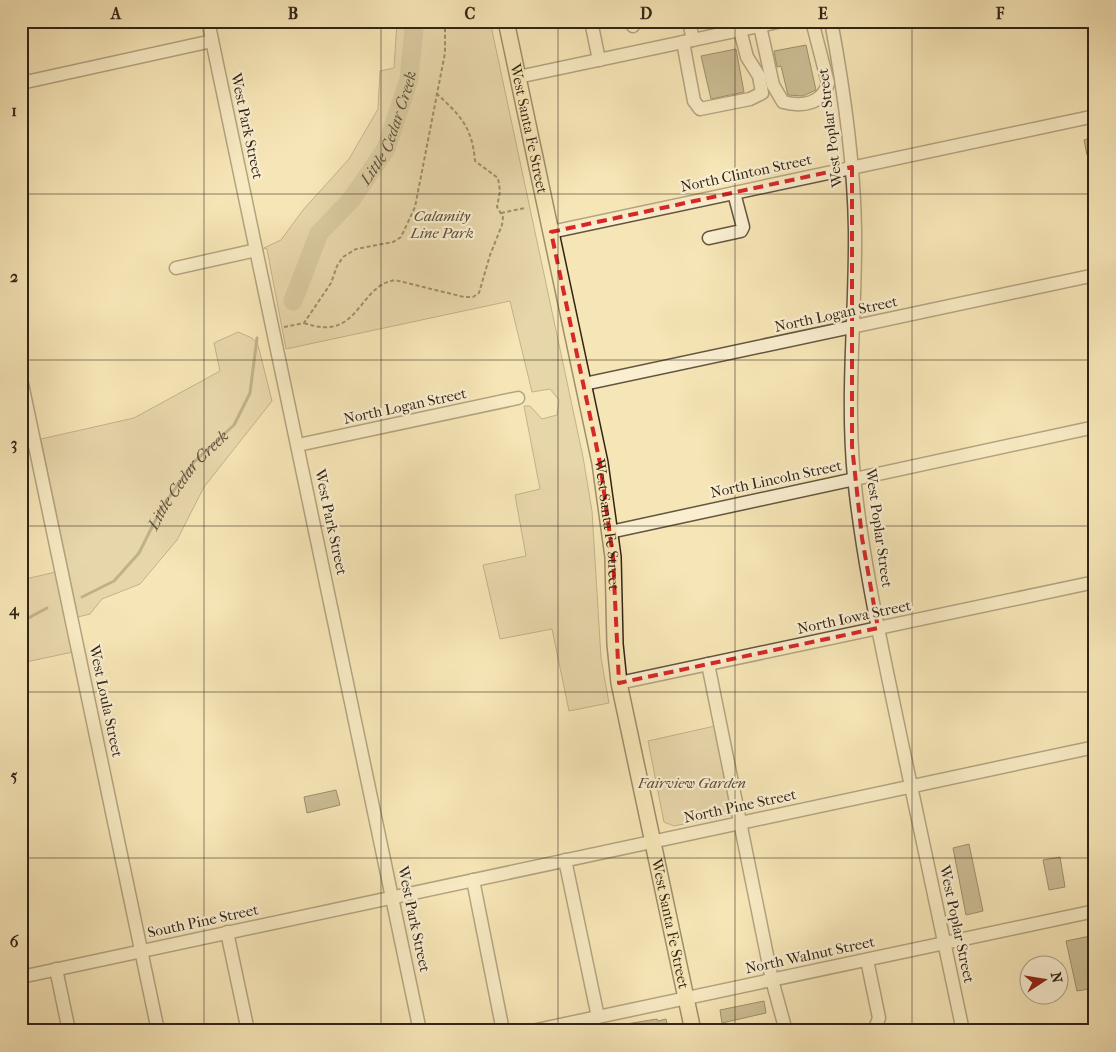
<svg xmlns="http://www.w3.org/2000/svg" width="1116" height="1052" font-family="'IM FELL French Canon',serif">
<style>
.green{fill:#d5c49b;stroke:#847459}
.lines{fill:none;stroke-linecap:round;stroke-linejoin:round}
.stream{stroke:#7f7156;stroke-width:3}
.river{stroke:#b3a480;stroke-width:19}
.building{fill:#98896a;stroke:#322517}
.minor-casing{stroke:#63553f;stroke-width:15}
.major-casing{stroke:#322517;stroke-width:18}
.path{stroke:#322517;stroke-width:2;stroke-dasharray:4 2.5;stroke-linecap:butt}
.minor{stroke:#f9eed0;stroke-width:12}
.major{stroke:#f6e5b6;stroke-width:15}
.marked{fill:none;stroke:#d62828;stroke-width:4;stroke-dasharray:10 6;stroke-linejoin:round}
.grid{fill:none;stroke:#322517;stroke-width:1;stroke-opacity:0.55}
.labels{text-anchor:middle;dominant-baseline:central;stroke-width:4.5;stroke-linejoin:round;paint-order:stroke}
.street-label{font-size:15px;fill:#322517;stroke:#f9eed0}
.park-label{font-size:15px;font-style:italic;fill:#5b4d38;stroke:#f9eed0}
.water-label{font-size:16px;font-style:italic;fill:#5f513c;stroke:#f9eed0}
.neatline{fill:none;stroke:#322517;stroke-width:2}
.grid-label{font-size:16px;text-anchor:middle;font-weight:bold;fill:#322517}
</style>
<rect width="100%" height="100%" fill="#f6e5b6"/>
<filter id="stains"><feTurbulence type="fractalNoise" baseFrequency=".004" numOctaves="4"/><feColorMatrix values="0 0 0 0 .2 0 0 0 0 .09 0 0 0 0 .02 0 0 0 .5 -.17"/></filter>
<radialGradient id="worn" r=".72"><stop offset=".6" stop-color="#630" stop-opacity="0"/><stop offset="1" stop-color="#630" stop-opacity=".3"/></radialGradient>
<!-- green -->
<g class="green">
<polygon points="397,21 490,21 583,457 592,511 601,658 609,703 569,711 552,629 500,639 483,565 526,556 515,495 540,489 524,406 530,406 542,419 557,415 559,400 550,389 532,392 510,301 286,349 267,249 264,248 281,240 303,210 349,159 378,109 380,71 394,68"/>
<polygon points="238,332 252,338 258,345 272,401 204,487 177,540 140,584 102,599 90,614 78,617 41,439 134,418 220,371 214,343"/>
<polygon points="56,572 73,652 21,663 21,580"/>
<polygon points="715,726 734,814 674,826 664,822 648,741"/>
</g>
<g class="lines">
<!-- stream -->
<g class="stream">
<path id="s1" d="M 82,597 L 114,581 L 139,553 L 161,509 L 193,463 L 234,425 L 250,393 L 257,338"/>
<polyline points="21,622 47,608"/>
</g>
<!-- river -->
<path class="river" id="s2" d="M 293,301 L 319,233 L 351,200 L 386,149 L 409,79 L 414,29 L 409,21"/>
</g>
<!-- building -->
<g class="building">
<polygon points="806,45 816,90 803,96 788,95 781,66 777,67 774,51"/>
<polygon points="736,49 744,92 711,99 701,56"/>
<polygon points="1095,137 1095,154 1087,155 1084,140"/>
<polygon points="336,790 340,805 307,813 304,797"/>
<polygon points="969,844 983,911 966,915 953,848"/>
<polygon points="1060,857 1065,887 1049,890 1043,860"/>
<polygon points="1095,935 1095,988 1077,991 1066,941"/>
<polygon points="764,1001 766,1013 722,1023 720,1010"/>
<polygon points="657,1019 658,1021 666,1019 669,1031 614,1031 614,1026"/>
</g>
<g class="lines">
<defs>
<g id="minor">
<polyline points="208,21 420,1031"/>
<polyline points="591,21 599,60"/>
<polyline points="632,21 633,26"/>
<polyline points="689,21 693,40"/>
<path d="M 831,21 C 844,90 854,160 855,230 C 856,312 846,394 854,477 C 863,565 883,652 901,739 C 922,836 942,934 963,1031"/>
<path d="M 760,26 L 773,85 L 783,102 C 802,107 823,104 828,83 L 812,21"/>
<polyline points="683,42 694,101 700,109 750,99 762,93 759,76 747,57 740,30"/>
<polyline points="518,77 782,21"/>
<polyline points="21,83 212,41"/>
<polyline points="551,232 1095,116"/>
<polyline points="709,238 741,231 743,227 734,193"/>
<polyline points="176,268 256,250"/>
<polyline points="21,379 158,1031"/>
<polyline points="584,384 1095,275"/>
<polyline points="298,445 518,398"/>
<polyline points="610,532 1095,427"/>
<polyline points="708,664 772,980 786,1031"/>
<polyline points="619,683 1095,582"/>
<polyline points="565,860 598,1017"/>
<polyline points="473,880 503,1031"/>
<polyline points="227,932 248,1031"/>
<polyline points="867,960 879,1018 874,1031"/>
<polyline points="56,969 69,1031"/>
<polyline points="21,977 1095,747"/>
<polyline points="532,1031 1095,911"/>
</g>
<g id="major">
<path id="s3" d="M 506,21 L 600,463 L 613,557 L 615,644 L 619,683 L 693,1031"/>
</g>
</defs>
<!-- minor casing -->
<use href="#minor" class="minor-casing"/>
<!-- major casing -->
<use href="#major" class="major-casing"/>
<!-- path -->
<g class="path">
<polyline points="501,213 525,208"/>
<path d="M 304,323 C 360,343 357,286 395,280 L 464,297 L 473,297 L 479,293 L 490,255 L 502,225 L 503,217 L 497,207 L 500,191 L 498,178 L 475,161 C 472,127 461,116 436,93"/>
<polyline points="284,327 304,323 331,283 337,266 343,257 356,249 393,242 401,237 415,207 445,53 445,21"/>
</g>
<!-- minor -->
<use href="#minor" class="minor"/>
<!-- major -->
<use href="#major" class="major"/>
</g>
<!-- marked area -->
<path d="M0 0H1116V1052H0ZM 852,167 L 852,446 L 862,538 L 878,628 L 619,683 L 613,557 L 600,463 L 551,232 Z" fill="#f6e5b6" fill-opacity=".55" fill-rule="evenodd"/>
<path class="marked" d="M 852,167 L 852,446 L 862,538 L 878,628 L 619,683 L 613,557 L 600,463 L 551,232 Z"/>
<!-- grid -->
<path class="grid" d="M 204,21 L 204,1031M 381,21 L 381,1031M 558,21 L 558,1031M 735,21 L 735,1031M 912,21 L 912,1031M 21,194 L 1095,194M 21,360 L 1095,360M 21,526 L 1095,526M 21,692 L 1095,692M 21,858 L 1095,858"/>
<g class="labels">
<!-- street labels -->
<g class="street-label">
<text transform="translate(247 126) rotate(78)">West Park Street</text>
<text stroke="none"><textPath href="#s3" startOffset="110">West Santa Fe Street</textPath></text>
<text transform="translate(830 128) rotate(-97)">West Poplar Street</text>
<text transform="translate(746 173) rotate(-12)">North Clinton Street</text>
<text transform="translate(836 314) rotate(-12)">North Logan Street</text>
<text transform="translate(405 406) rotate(-12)">North Logan Street</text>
<text transform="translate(776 479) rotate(-12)">North Lincoln Street</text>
<text transform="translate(331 522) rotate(78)">West Park Street</text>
<text stroke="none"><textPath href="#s3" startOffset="514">West Santa Fe Street</textPath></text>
<text transform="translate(879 528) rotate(82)">West Poplar Street</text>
<text transform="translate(854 617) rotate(-12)">North Iowa Street</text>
<text transform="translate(106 701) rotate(78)">West Loula Street</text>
<text transform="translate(740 806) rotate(-12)">North Pine Street</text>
<text transform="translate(414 919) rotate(78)">West Park Street</text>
<text transform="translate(203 921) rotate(-12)">South Pine Street</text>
<text stroke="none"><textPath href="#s3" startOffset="919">West Santa Fe Street</textPath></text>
<text transform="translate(957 924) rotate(78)">West Poplar Street</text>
<text transform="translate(810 955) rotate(-12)">North Walnut Street</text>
</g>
<!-- park labels -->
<g class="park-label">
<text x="442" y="216">Calamity<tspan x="442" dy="17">Line Park</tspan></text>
<text x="692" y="783">Fairview Garden</text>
</g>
<!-- water labels -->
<g class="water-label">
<text stroke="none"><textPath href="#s2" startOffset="201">Little Cedar Creek</textPath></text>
<text stroke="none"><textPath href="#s1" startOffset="162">Little Cedar Creek</textPath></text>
</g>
</g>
<!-- margin -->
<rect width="1116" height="1052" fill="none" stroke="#f6e5b6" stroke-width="55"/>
<!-- north arrow -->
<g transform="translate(1044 980) rotate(78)"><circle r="24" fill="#f9eed0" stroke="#a99e86"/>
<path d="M0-4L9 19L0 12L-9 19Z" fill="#8f2418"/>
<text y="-8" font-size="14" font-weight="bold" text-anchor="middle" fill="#322517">N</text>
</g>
<rect x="28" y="28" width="1060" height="996" class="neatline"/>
<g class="grid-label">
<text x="116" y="19">A</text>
<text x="293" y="19">B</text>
<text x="470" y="19">C</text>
<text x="646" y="19">D</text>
<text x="823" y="19">E</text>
<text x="1000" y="19">F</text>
<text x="14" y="116">1</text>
<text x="14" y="282">2</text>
<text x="14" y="449">3</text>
<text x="14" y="615">4</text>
<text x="14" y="781">5</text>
<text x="14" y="947">6</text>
</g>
<rect width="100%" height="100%" filter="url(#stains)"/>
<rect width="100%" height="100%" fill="url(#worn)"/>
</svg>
